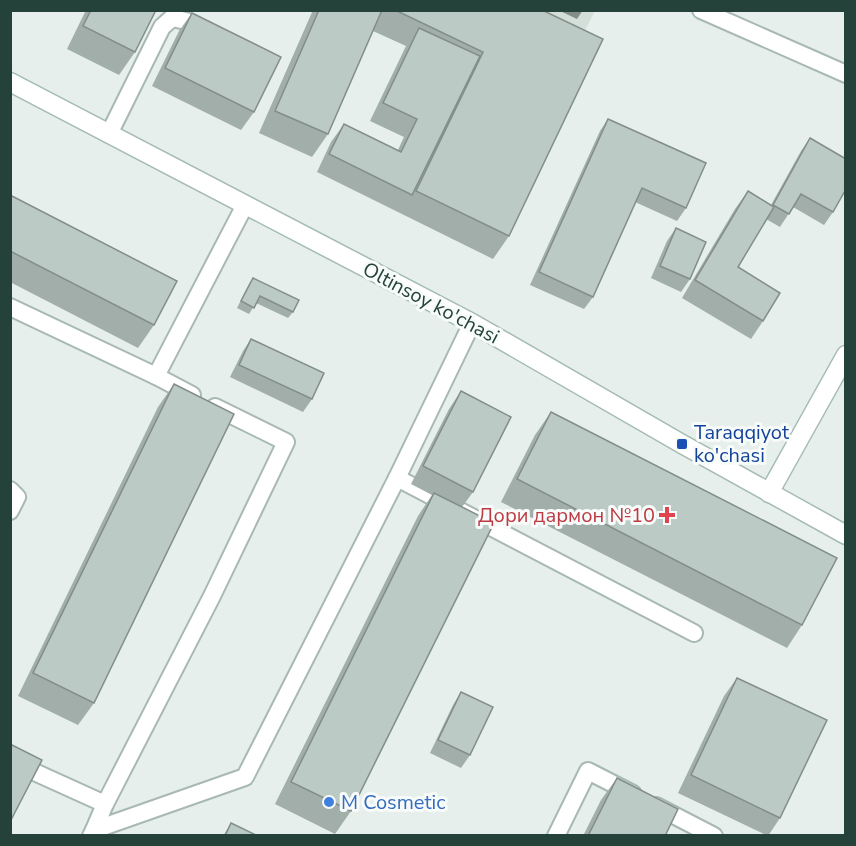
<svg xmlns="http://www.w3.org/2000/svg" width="856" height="846" font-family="'Nunito Sans',sans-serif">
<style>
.built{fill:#d4dfda}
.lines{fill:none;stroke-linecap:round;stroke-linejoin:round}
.lane-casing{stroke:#a8b8b2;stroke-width:20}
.secondary-casing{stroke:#a4bbb3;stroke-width:21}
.lane{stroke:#fff;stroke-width:16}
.secondary{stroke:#fff;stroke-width:18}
.wall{fill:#a1aea9}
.shaded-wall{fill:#838d89}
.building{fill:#bbcac4;stroke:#838d89;stroke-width:1.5}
.transit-dot{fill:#1a4fb4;stroke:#f7fbf9;stroke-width:2}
.health-dot{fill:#e0444e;stroke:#f7fbf9;stroke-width:2}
.shop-dot{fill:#3f7fe0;stroke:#f7fbf9;stroke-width:2}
.labels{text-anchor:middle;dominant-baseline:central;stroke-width:6;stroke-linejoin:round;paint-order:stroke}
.street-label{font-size:20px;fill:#24423a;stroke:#f7fbf9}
.transit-label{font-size:20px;fill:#164399;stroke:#f7fbf9;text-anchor:start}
.health-label{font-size:20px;fill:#be3a42;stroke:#f7fbf9;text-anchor:end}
.shop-label{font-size:20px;fill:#366cbe;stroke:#f7fbf9;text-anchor:start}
</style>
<rect width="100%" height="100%" fill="#e6efeb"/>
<!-- built -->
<polygon class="built" points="496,11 595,11 577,46"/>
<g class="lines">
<defs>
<g id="lane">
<polyline points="701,10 846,74"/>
<polyline points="109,134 162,27 172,18 186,21 207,31"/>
<polyline points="10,307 156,376 245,205"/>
<polyline points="156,376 192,395"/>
<polyline points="397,478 694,633"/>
<polyline points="10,490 17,497 10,511"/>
<polyline points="10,761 105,804"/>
<polyline points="656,806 714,836"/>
<polyline points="94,830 105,804 212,596 286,442 215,407"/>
<polyline points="91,836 94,830 245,777 397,478 472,323"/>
<polyline points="556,836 588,771 633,794"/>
</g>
<g id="secondary">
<polyline points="10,82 472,323 682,444 846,535"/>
<polyline points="769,493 846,355"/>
</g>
</defs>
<!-- lane casing -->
<use href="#lane" class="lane-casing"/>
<!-- secondary casing -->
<use href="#secondary" class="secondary-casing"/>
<!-- lane -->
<use href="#lane" class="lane"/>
<!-- secondary -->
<use href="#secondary" class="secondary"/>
</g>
<!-- wall -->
<g class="wall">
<polygon points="86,10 156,10 135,52 119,75 67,49"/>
<polygon points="313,10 542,10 509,236 493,259 317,172 331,142 344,124 398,150 404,137 370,121 406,46 373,31 328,134 312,157 259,133"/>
<polygon points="192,13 254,112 241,130 152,86 179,31"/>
<polygon points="608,119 686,208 677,221 635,202 593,297 584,309 530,285 600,131"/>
<polygon points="810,138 833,212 824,225 793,207 780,227 766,219 738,267 763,321 751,339 682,298 735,209 748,191 771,205 801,151"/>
<polygon points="10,195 154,325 138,348 10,282"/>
<polygon points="676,228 690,279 681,292 651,278 667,241"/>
<polygon points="253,278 293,312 288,318 256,303 249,314 237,308 249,284"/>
<polygon points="251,339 312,399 303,412 230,377 243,351"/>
<polygon points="174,384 94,703 78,725 18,696 158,407"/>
<polygon points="461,391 473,492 462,507 351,811 335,834 275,804 418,516 432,495 411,484 449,409"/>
<polygon points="551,412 802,625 787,648 501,502 535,435"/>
<polygon points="737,678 780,818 768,836 678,793 724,696"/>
<polygon points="461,692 470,755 461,768 430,753 453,705"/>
<polygon points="617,778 665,836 583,836 601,800"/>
<polygon points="231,823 258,836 223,836"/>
</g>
<!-- shaded-wall -->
<polygon class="shaded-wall" points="558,10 583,10 577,19"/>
<!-- building -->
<g class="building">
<polygon points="91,10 156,10 135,52 83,26"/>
<polygon points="319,10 382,10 328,134 275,111"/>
<polygon points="395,10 542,10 603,39 509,236 416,191 483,52"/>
<polygon points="192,13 281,57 254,112 165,68"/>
<polygon points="419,28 480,56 412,195 329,154 344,124 401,152 417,119 383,103"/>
<polygon points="608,119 706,163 686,208 642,188 593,297 539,272"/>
<polygon points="810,138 846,159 846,189 833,212 801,194 789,214 773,205"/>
<polygon points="748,191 774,207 738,267 780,293 763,321 695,280"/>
<polygon points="10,195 177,281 154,325 10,251"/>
<polygon points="676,228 706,242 690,279 660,266"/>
<polygon points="253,278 299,300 293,312 260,296 254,308 241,301"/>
<polygon points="251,339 324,373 312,399 239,365"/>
<polygon points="174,384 234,414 94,703 33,673"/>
<polygon points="461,391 511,417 473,492 423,466"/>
<polygon points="551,412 837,558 802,625 517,479"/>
<polygon points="434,493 494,523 351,811 291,782"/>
<polygon points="737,678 827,720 780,818 691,775"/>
<polygon points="461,692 493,707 470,755 438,740"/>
<polygon points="10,744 42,760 10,822"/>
<polygon points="617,778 678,809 665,836 588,836"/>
<polygon points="231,823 258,836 225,836"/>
</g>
<!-- markers -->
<rect class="transit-dot" x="676" y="438" width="12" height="12" rx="3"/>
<path class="health-dot" d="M664 506h6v6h6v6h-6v6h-6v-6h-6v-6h6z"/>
<circle class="shop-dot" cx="329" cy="802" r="6"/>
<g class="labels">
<!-- street labels -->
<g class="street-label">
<text transform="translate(431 303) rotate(28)">Oltinsoy ko'chasi</text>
</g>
<!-- transit labels -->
<g class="transit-label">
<text x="694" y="432">Taraqqiyot<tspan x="694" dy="23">ko'chasi</tspan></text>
</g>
<!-- health labels -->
<g class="health-label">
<text x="655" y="515">Дори дармон №10</text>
</g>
<!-- shop labels -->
<g class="shop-label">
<text x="341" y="802">M Cosmetic</text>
</g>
</g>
<!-- border -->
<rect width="856" height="846" fill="none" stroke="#24423a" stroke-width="24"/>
</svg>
